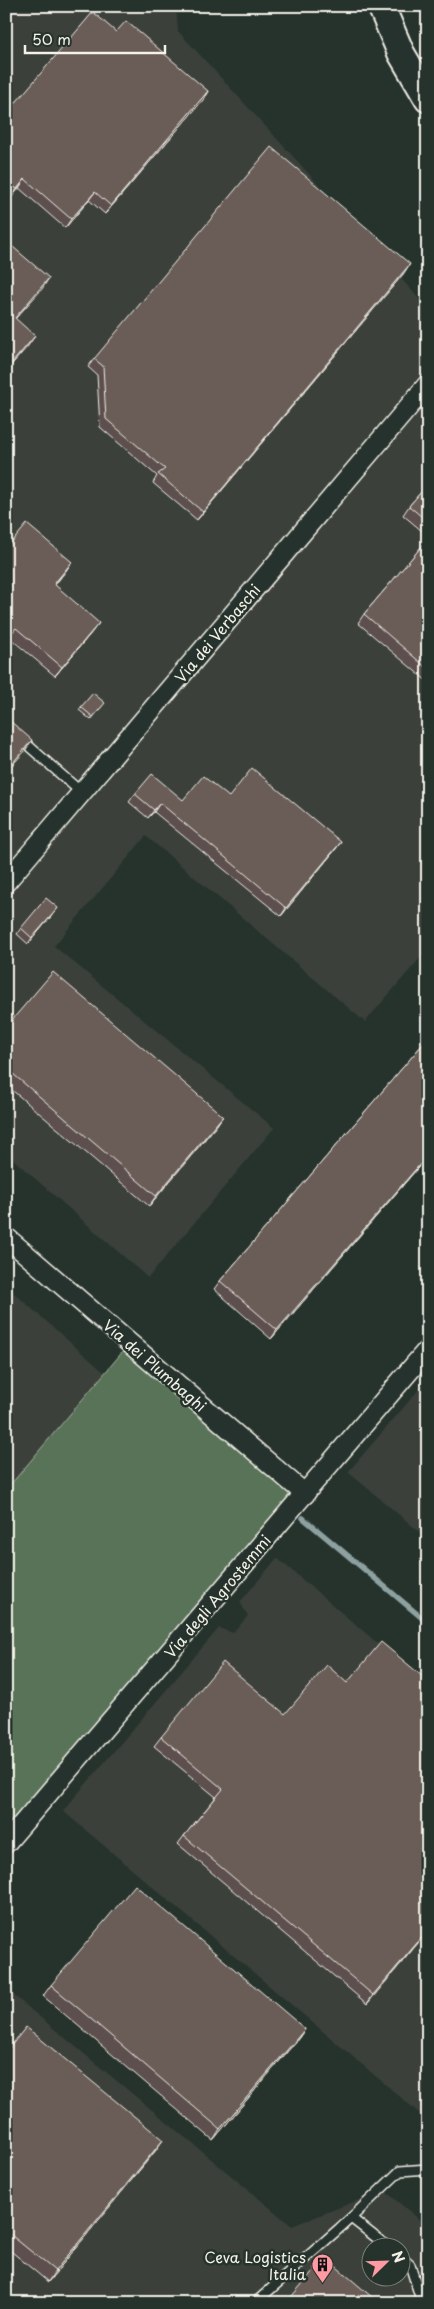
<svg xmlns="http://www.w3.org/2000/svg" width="434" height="2309" font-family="'Playpen Sans',sans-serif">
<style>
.built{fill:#3a403a;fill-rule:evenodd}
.green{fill:#597359;stroke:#a6b2a0}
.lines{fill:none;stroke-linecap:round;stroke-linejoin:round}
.stream{stroke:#8ea1a1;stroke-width:5.5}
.lane-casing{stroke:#f4f1e8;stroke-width:12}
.street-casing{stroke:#f4f1e8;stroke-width:22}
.secondary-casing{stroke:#f4f1e8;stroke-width:30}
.lane{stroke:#26332d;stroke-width:9}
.street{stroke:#26332d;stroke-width:19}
.secondary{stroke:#26332d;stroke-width:26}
.wall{fill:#5b504d;stroke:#f4f1e8}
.shaded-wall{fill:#4a413e;stroke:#f4f1e8}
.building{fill:#6a5d59;stroke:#f4f1e8}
.labels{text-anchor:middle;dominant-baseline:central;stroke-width:5;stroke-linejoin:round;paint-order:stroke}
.street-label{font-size:15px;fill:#f4f1e8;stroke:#26332d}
.poi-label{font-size:15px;fill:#f4f1e8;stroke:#26332d;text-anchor:end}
</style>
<rect width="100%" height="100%" fill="#26332d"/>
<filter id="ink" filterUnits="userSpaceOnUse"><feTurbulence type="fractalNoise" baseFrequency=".02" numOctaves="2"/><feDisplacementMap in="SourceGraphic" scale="10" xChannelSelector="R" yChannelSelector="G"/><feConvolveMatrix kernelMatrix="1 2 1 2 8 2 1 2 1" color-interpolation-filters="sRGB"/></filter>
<g filter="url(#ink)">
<!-- built -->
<g class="built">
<polygon points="6,6 176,6 178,31 300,164 428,309 428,949 365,1022 146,836 54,946 274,1128 148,1278 6,1153"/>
<polygon points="6,1286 105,1373 6,1490"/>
<polygon points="428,1379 428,1539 348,1472"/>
<polygon points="277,1558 428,1686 428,2115 425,2118 63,1811 219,1628 233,1633 248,1616 240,1602"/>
<path d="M 6,1989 L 292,2226 L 384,2190 L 428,2227 L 428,2303 L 6,2303 ZM 372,2246 L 402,2246 L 402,2276 L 372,2276 Z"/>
</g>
<!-- green -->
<polygon class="green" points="130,1343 305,1494 6,1843 6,1490"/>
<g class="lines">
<!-- stream -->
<polyline class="stream" points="303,1518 428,1623"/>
<defs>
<g id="lane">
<polyline points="6,726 82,793"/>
<polyline points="351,2218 387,2246"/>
<polyline points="402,2258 410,2265 422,2303"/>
<polyline points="255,2303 351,2218 400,2171 428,2169"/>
</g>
<g id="street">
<polyline points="6,882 428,384"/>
<polyline points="6,1237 305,1494"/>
<polyline points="6,1843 428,1349"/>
</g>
<polyline id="secondary" points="381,6 401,53 428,99"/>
</defs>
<!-- lane casing -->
<use href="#lane" class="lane-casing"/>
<!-- street casing -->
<use href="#street" class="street-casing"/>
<!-- secondary casing -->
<use href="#secondary" class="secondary-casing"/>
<!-- lane -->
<use href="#lane" class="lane"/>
<!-- street -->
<use href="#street" class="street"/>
<!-- secondary -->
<use href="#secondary" class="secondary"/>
</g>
<!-- wall -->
<g class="wall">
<polygon points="116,32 208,91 203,100 105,214 89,200 65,228 19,188 11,198 6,194 6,114"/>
<polygon points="404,273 197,520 153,483 157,476 100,427 97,375 88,367 94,359"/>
<polygon points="428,484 428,536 403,515 409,506"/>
<polygon points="428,539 428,682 358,623 364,614"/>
<polygon points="6,549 72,562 65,572 55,585 92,632 55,676 10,638 6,642"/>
<polygon points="102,706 91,720 79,710 81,707"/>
<polygon points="135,794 183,800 229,797 341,842 335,850 281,916 154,812 148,818 129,802"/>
<polygon points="53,914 28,944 17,934 21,928"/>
<polygon points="6,1027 223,1116 216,1126 149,1206 6,1085"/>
<polygon points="428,1038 428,1156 271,1339 214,1289 220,1281"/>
<polygon points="428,1681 428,1931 367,2004 178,1844 184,1836 216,1797 154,1746 161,1737 285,1714 347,1683"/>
<polygon points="51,1985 305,2029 298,2039 213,2140 43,1996"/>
<polygon points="6,2052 156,2150 48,2282 6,2247"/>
</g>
<!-- shaded-wall -->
<g class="shaded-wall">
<polygon points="208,91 203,100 105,214 111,206"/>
<polygon points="25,179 19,188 11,198 17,189"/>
<polygon points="95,192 89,200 65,228 71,219"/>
<polygon points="410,264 404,273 197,520 203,512"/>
<polygon points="49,278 42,289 7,328 15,318"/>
<polygon points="35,336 28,346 6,371 6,370"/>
<polygon points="72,562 65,572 47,594 54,584"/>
<polygon points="99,623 92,632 55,676 62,667"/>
<polygon points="32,740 25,751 6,772 6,771"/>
<polygon points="160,803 154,812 148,818 154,810"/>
<polygon points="341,842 335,850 281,916 286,908"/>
<polygon points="58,908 28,944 32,938"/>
<polygon points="223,1116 216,1126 149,1206 156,1196"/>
<polygon points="428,1155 428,1156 271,1339 277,1330"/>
<polygon points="428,1930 428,1931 367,2004 373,1995"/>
<polygon points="305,2029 298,2039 213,2140 220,2129"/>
<polygon points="163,2140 156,2150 48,2282 55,2271"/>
</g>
<!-- building -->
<g class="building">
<polygon points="93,12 116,32 126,21 208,91 111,206 95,192 71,219 25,179 17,189 6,181 6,114"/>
<polygon points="271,147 410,264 203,512 158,474 165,469 106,419 103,366 94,359"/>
<polygon points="6,241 49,278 15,318 35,336 6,370"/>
<polygon points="428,484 428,522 409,506"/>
<polygon points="27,524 72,562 54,584 99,623 62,667 16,628 6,640 6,549"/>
<polygon points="428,539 428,669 364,614"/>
<polygon points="93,693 105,703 93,717 81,707"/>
<polygon points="6,715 9,720 32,740 6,771"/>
<polygon points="252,768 341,842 286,908 160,803 154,810 135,794 152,774 183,800 203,776 229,797"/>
<polygon points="46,898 58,908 32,938 21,928"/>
<polygon points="53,972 223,1116 156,1196 6,1068 6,1027"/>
<polygon points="428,1038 428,1155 277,1330 220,1281"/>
<polygon points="381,1642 428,1681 428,1930 373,1995 184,1836 223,1789 161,1737 223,1662 285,1714 327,1665 347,1683"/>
<polygon points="135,1885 305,2029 220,2129 51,1985"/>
<polygon points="26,2027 163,2140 55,2271 6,2231 6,2052"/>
<polygon points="325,2257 379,2303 286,2303"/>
</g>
</g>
<!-- icons -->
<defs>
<symbol id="building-pin" viewBox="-11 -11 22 30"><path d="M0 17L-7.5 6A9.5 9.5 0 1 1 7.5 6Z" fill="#ff9aa2" stroke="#26332d"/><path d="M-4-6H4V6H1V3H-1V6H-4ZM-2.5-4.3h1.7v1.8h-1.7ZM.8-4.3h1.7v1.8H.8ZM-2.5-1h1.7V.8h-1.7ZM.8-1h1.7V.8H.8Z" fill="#111"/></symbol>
</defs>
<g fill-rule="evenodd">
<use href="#building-pin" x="310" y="2252" width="25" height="34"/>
</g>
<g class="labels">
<!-- street labels -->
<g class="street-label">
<text transform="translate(217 633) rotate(-50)">Via dei Verbaschi</text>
<text transform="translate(155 1365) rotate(41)">Via dei Plumbaghi</text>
<text transform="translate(217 1596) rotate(-50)">Via degli Agrostemmi</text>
</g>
<!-- poi labels -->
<g class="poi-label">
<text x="306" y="2256">Ceva Logistics<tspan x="306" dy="17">Italia</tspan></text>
</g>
</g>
<!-- margin -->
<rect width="434" height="2309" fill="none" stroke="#26332d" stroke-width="25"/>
<rect x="12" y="12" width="409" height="2284" fill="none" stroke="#f4f1e8" stroke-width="2" filter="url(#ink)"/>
<!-- north arrow -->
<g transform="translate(386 2262) rotate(67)"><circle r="24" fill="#26332d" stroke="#787f78"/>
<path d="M0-4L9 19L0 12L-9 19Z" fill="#ff9aa2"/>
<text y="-8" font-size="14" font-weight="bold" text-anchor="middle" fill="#f4f1e8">N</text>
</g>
<!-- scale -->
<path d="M25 45v8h140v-8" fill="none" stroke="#f4f1e8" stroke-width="2.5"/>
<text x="32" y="45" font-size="15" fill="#f4f1e8" stroke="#26332d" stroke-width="4" paint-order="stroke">50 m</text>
</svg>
